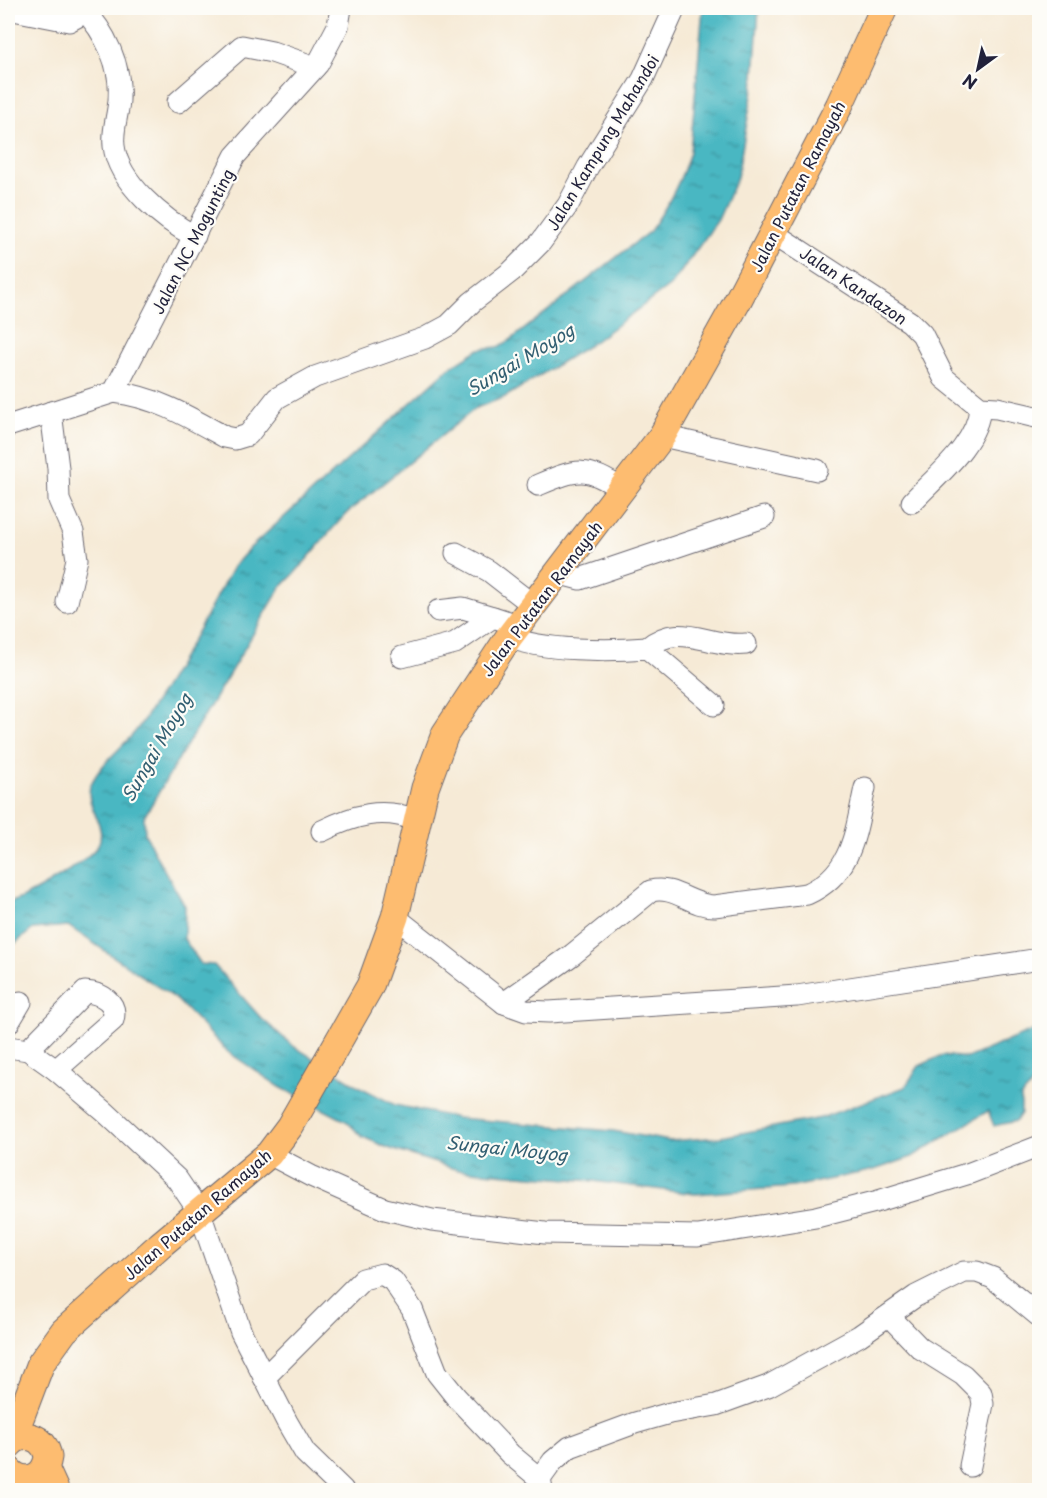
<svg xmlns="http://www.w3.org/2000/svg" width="1047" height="1498" font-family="'Playpen Sans',sans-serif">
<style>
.water{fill:url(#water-ripples);stroke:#356c7e;stroke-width:1.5}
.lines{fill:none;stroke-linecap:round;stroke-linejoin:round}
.minor-casing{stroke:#6c6871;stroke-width:23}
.major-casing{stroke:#6c6871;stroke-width:29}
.minor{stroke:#fff;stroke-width:21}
.major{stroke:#fdbc70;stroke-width:27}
.labels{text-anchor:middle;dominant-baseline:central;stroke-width:4.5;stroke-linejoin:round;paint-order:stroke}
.street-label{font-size:16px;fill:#22223b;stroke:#fdfcf7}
.water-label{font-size:18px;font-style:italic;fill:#315e71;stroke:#fdfcf7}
</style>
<defs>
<pattern id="water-ripples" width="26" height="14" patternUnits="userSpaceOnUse" patternTransform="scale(1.5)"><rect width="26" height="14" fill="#48b7c2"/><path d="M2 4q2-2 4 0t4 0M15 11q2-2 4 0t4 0" fill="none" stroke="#3c949f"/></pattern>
</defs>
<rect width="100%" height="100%" fill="#fdfcf7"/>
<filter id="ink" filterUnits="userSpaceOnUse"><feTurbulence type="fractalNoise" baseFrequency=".0167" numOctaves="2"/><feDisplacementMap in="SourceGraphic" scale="12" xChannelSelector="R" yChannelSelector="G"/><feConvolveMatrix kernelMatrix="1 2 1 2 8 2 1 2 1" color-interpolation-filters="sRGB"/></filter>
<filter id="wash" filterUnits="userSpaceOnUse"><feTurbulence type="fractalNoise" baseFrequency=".008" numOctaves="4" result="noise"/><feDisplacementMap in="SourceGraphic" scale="24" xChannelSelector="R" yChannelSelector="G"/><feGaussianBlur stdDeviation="1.35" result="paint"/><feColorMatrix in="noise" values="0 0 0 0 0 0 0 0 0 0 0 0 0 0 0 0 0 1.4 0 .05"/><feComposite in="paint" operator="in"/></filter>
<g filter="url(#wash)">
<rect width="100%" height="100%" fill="#f6ead6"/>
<!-- water -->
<path class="water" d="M 703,8 L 759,8 L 753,90 L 737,177 L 718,220 L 672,284 L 594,342 L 505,397 L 476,408 L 348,512 C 324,536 306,564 281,587 L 144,817 L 145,833 L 155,854 L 185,906 L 184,939 L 201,964 L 214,965 L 261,1018 L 293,1046 L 360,1087 L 395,1105 L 457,1118 L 613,1131 L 670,1141 L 721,1137 L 821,1118 L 905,1087 L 919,1066 L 943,1055 L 967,1058 L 1039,1028 L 1039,1082 L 1032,1085 L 1021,1097 L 1021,1113 L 1016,1121 L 994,1126 L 988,1111 L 912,1157 L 874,1170 L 793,1187 L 695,1194 L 593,1181 L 458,1170 L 388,1148 L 363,1137 L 346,1121 L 280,1087 L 228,1052 L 176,999 L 68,926 L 33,929 L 8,949 L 8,903 C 27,898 88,862 98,845 C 109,825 82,804 91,784 C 102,761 124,747 138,728 C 173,678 204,620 233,567 L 251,547 L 449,368 L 479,349 L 498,347 L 509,341 L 650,231 C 668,206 681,181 690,152 Z"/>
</g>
<g filter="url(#ink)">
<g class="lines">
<defs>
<g id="minor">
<path d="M 82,8 C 105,31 122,66 119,100 C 118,116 112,129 114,146 C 118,182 164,221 195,236"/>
<polyline points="8,9 69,21 86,12"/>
<polyline points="178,102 242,46 272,52 315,67"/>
<polyline points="773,233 910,322 922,334 944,378 980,407 997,408 1040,418"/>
<path d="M 114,392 C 156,397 189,417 225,437 L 235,439 L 248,435 L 277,398 L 315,377 L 425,338 L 449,325 L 472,302 L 512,271 L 541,242 L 568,205 L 588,167 L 643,79 L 675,8"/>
<polyline points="51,412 58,468 59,500 73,532 77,559 67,602"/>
<polyline points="8,426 114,392 235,156 318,64 338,26 341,8"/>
<polyline points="662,436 817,470"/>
<path d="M 538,485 C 578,468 586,466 623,490"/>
<path d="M 912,502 C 936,476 978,444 980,407"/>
<polyline points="456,553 489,571 533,605"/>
<polyline points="557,573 580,579 764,517"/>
<polyline points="438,611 463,608 493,617"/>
<path d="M 509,637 C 542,651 609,651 647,648 L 714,705"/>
<path d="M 647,648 C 680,620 708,648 746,644"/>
<polyline points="402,657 455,643 493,617 518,625"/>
<path d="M 322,831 C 354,815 382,807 416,820"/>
<polyline points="395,917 504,1003 526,1011 549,1012 797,996 1040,959"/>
<path d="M 504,1003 L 572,955 L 651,891 C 674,885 691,906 714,906 L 807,894 C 853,873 855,833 865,788"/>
<polyline points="8,1024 21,1002"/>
<polyline points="8,1047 28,1050 56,1070 104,1111 177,1179 200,1213 241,1332 287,1422 305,1453 343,1490"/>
<path d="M 28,1050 L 85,992 C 101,993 118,1002 113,1020 L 56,1070"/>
<polyline points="269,1154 311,1176 385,1209 432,1220 545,1233 698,1236 816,1217 875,1202 970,1173 1040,1146"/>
<polyline points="890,1317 920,1348 963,1375 981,1393 983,1404 970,1466"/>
<polyline points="264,1378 363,1279 382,1274 393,1281 412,1309 437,1373 456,1397 510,1454 540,1479 542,1490"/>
<polyline points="540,1479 553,1461 570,1447 635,1423 670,1413 716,1405 768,1386 859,1336 916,1296 964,1272 977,1272 993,1278 1040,1317"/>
</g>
<g id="major">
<polyline points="11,1442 41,1363 64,1331 160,1245 269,1154 290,1126 370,986 395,917 425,788 445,734 509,637 662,436 736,304 839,106 884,8"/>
<path d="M 8,1446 C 21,1429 45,1436 48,1457 C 45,1480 22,1486 8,1469"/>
<polyline points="45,1468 55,1490"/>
</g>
</defs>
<!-- minor casing -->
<use href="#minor" class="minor-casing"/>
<!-- major casing -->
<use href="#major" class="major-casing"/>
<!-- minor -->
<use href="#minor" class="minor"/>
<!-- major -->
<use href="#major" class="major"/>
</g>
</g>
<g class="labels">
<!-- street labels -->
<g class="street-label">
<text transform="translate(602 142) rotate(-59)">Jalan Kampung Mahandoi</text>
<text transform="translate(797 186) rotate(-63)">Jalan Putatan Ramayah</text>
<text transform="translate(192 241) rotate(-63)">Jalan NC Mogunting</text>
<text transform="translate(854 285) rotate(34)">Jalan Kandazon</text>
<text transform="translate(541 598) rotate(-53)">Jalan Putatan Ramayah</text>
<text transform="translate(197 1214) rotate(-41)">Jalan Putatan Ramayah</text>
</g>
<!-- water labels -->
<g class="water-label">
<text transform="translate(520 359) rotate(-31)">Sungai Moyog</text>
<text transform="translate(156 747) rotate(-60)">Sungai Moyog</text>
<text transform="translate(507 1148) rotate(6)">Sungai Moyog</text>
</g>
</g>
<!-- margin -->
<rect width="1047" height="1498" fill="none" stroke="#fdfcf7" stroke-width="30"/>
<!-- north arrow -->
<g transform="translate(978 69) rotate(213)" stroke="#fdfcf7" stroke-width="4.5" paint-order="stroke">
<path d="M0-4.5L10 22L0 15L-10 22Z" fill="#22223b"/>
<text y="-9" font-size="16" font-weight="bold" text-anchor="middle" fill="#22223b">N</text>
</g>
</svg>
